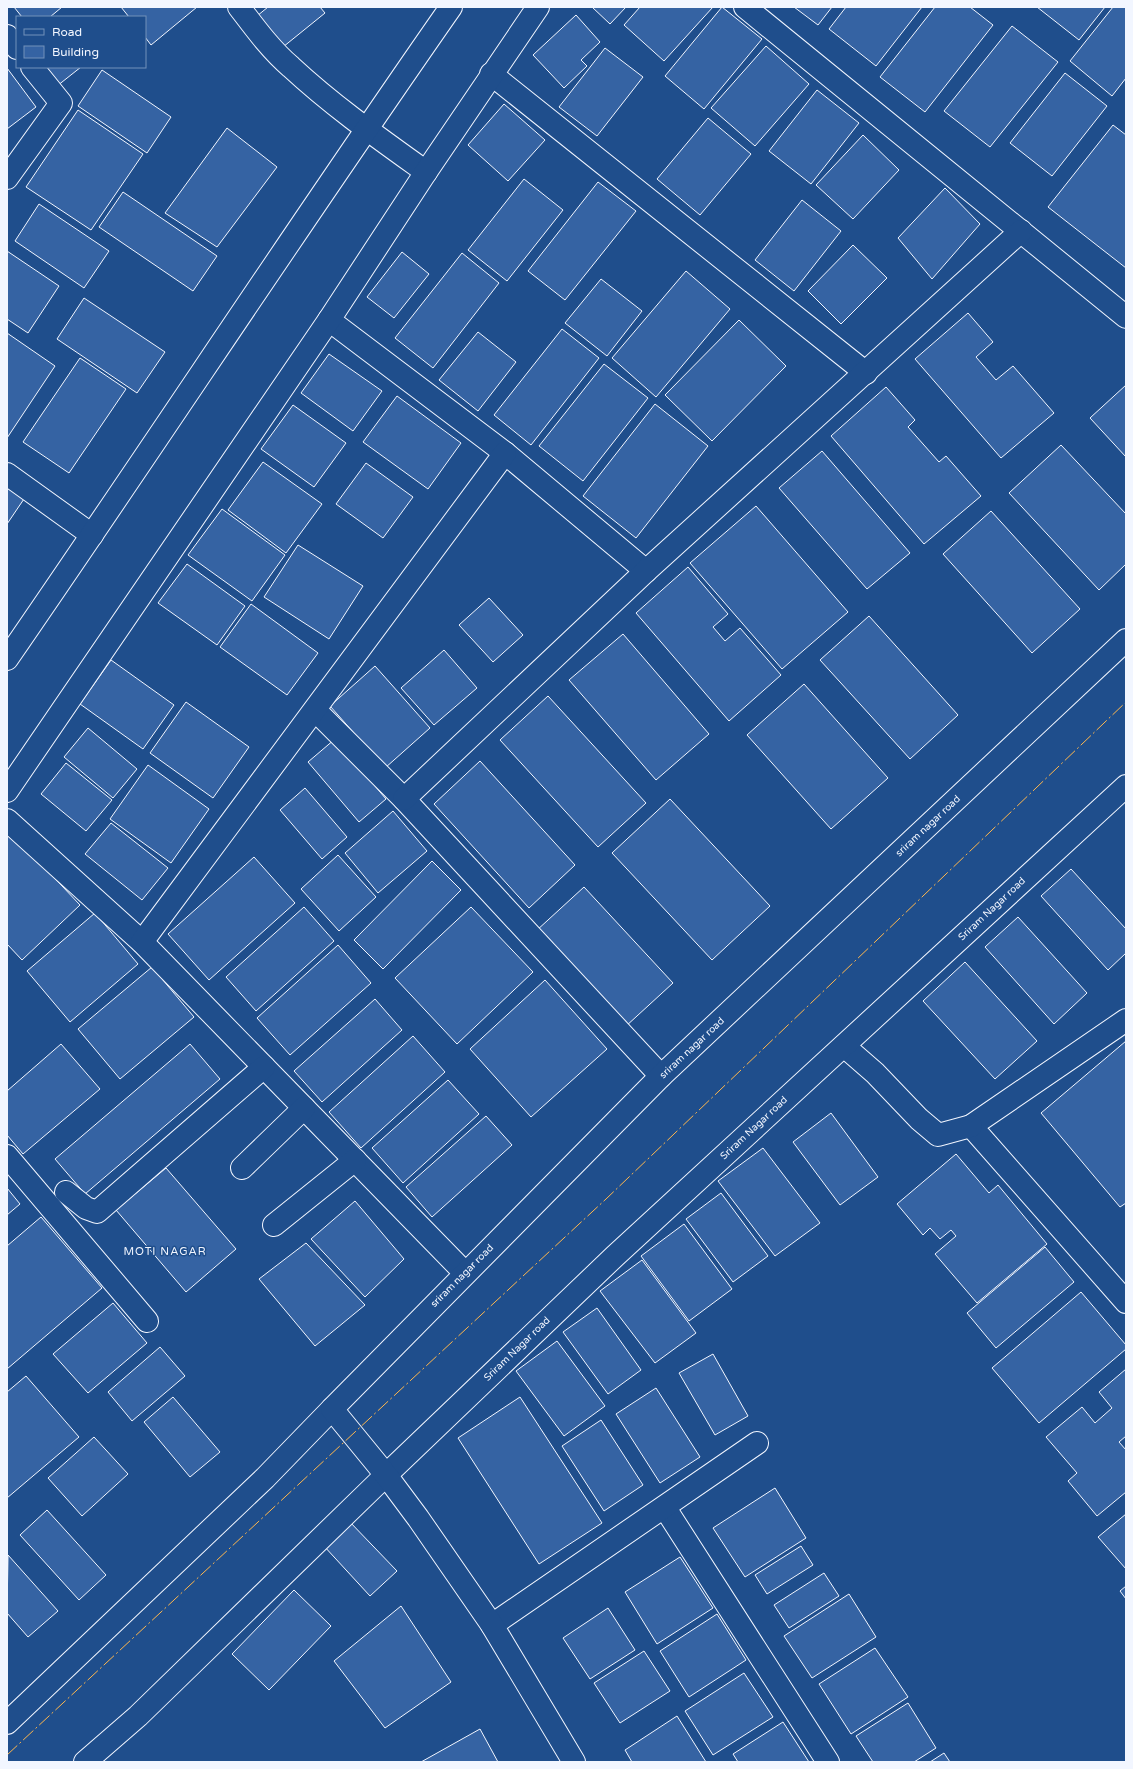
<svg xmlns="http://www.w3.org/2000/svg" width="1133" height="1769" font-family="'Varela Round',sans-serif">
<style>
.building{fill:#3563a3;stroke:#f2f6ff}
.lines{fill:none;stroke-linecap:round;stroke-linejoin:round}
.minor-casing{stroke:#f2f6ff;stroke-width:24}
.major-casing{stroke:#f2f6ff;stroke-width:24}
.minor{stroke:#1f4e8c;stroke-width:22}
.major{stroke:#1f4e8c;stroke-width:22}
.power{stroke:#ffb74d;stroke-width:1;stroke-dasharray:14 3 2 3;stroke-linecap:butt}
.labels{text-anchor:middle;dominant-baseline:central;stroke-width:3;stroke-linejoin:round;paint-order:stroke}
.street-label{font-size:10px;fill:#f2f6ff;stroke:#1f4e8c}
.neighbourhood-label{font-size:11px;letter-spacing:1px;fill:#f2f6ff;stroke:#1f4e8c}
</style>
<rect width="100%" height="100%" fill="#1f4e8c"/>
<!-- building -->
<g class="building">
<polygon points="14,7 62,7 50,17 22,17"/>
<polygon points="121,7 197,7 151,45 145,37 145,17 129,17"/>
<polygon points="268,7 320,7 325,13 283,47 257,16"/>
<polygon points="592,7 626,7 610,24"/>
<polygon points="640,7 713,7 664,61 624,25"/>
<polygon points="722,7 762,39 704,109 665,76"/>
<polygon points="794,7 832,7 818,25"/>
<polygon points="846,7 922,7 876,66 829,29"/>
<polygon points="935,7 970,7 993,25 925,112 880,77"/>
<polygon points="1037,7 1105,7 1079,40"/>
<polygon points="1113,7 1126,7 1126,78 1112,96 1070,61"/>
<polygon points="576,15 600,42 581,60 587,66 564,88 533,55"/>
<polygon points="1012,26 1058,62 990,147 944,111"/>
<polygon points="766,46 809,84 755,146 711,108"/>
<polygon points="605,48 643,77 597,136 559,107"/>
<polygon points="41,67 81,67 57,86"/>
<polygon points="7,68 36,107 7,129"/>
<polygon points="102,70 171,117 147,153 78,106"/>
<polygon points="1065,73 1107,106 1052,176 1010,143"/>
<polygon points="817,90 859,123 811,184 769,151"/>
<polygon points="504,104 545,140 508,181 468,145"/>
<polygon points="78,110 143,154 91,230 26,187"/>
<polygon points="708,118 751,154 700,215 657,179"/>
<polygon points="1113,125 1126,135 1126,268 1048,207"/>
<polygon points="227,128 277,167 217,247 165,213"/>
<polygon points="863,135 899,170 853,219 816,185"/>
<polygon points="524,179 563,210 507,281 468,250"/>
<polygon points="598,182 636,211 565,300 528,271"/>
<polygon points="945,188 980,224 932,279 898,238"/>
<polygon points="123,192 217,256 193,291 99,227"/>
<polygon points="802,200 841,231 794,291 755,260"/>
<polygon points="39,204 109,251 84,288 15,241"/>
<polygon points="853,245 887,278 841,324 808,291"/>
<polygon points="7,251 59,286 28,333 7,319"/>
<polygon points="402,252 429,274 394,318 367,297"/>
<polygon points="462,253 499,283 433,368 395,338"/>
<polygon points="686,271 730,309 656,397 612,358"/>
<polygon points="601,279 642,311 607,356 565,323"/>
<polygon points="84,298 165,352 137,393 57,339"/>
<polygon points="968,313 993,342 976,357 996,380 1013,366 1054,413 1001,458 915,359"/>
<polygon points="739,320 786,366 712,441 665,395"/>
<polygon points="562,329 599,358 531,445 494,415"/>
<polygon points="478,332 516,362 478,411 439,380"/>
<polygon points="7,333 55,366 7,438"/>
<polygon points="329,354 382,391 353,431 301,393"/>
<polygon points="80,358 126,389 69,473 23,442"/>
<polygon points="604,364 648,398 583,481 539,446"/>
<polygon points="1126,385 1126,457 1090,418"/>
<polygon points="886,387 915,420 908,427 939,462 946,456 981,496 924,544 831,436"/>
<polygon points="397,396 461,443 428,489 363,442"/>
<polygon points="655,404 708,446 636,538 583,496"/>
<polygon points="293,405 346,443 314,487 261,449"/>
<polygon points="1061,445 1126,514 1126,564 1099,590 1009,493"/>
<polygon points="822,451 910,553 867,589 779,488"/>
<polygon points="263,462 322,504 286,553 228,510"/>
<polygon points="366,463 413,497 383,538 336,504"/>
<polygon points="7,483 26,496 7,524"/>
<polygon points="756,506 848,612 782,669 690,563"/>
<polygon points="222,509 285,555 252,601 188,555"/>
<polygon points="991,511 1080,609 1032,653 943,554"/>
<polygon points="298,545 363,586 329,639 264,597"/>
<polygon points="187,564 245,606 217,645 158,603"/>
<polygon points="688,567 728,614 713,627 725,641 740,628 781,675 729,721 636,613"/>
<polygon points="489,598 523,635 493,662 459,625"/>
<polygon points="251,604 318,653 287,695 220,647"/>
<polygon points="869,616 958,715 910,759 820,660"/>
<polygon points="623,634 709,734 656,780 569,680"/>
<polygon points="444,650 477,688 434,725 401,688"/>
<polygon points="111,660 174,705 143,749 80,704"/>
<polygon points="375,666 430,728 385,768 330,706"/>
<polygon points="804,684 888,778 831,829 747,735"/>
<polygon points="548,696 646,803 598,847 500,740"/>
<polygon points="186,702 249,747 213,798 150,753"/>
<polygon points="88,728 137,769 113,798 64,757"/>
<polygon points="335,739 386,799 359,822 308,762"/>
<polygon points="480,761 575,865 529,908 434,804"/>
<polygon points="66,763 112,800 86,831 41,794"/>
<polygon points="148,765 209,809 171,863 110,819"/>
<polygon points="305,788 347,837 322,859 280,810"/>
<polygon points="670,799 770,906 712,960 612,853"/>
<polygon points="393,811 427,851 378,893 345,853"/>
<polygon points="111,823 168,868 142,900 85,854"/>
<polygon points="10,831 80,905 22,960 7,944 7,834"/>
<polygon points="338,855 376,897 339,931 301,889"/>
<polygon points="254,857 295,903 209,980 168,934"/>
<polygon points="432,861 461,890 383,969 354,940"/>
<polygon points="1071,869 1126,929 1126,953 1108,970 1041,896"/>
<polygon points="584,887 673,983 625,1027 536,931"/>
<polygon points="304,907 334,941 256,1011 226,977"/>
<polygon points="471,907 533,972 457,1044 395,978"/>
<polygon points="95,913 138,964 70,1022 27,971"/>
<polygon points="1018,917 1087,993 1054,1024 985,947"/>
<polygon points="338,945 371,983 290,1055 257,1018"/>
<polygon points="965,962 1037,1041 995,1079 923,1001"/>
<polygon points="152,967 194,1017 120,1079 78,1029"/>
<polygon points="545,980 607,1049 531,1117 470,1049"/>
<polygon points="375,999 402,1030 322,1102 294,1071"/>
<polygon points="413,1036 445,1072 361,1148 329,1112"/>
<polygon points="1126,1041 1126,1203 1120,1207 1041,1113"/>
<polygon points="61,1044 100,1089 23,1154 7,1135 7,1091"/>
<polygon points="190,1044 220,1079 85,1194 55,1159"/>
<polygon points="448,1080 479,1114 403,1183 372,1148"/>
<polygon points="831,1113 878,1177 840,1205 793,1142"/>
<polygon points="486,1116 512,1145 432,1217 406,1187"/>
<polygon points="763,1148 820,1223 775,1256 718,1181"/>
<polygon points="956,1154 989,1193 998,1185 1047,1244 977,1303 935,1254 956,1236 951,1230 940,1239 930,1228 923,1235 897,1204"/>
<polygon points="166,1168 236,1249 186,1292 116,1210"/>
<polygon points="7,1188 20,1204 7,1215"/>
<polygon points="721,1193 768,1256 733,1282 686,1219"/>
<polygon points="355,1201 404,1259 365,1297 311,1239"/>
<polygon points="41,1217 102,1288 7,1369 7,1246"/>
<polygon points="684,1224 732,1289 689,1321 641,1256"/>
<polygon points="306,1243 365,1305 315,1346 259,1279"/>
<polygon points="1045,1247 1074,1282 996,1348 967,1313"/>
<polygon points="642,1260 696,1333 655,1363 600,1291"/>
<polygon points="1081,1292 1126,1345 1126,1349 1039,1423 992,1368"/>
<polygon points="113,1303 147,1343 88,1393 53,1354"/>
<polygon points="597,1308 641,1370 608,1394 563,1332"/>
<polygon points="557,1341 605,1406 564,1436 516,1371"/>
<polygon points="160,1347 185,1376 132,1421 108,1392"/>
<polygon points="713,1354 748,1416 715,1435 679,1373"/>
<polygon points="1126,1369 1126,1436 1119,1442 1126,1450 1126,1492 1097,1516 1068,1481 1077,1473 1046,1437 1082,1407 1095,1423 1112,1408 1099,1392"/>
<polygon points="26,1376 79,1437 7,1498 7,1392"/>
<polygon points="656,1388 700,1457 660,1483 616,1414"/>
<polygon points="173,1397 220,1452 190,1477 144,1422"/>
<polygon points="520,1397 602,1523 539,1564 458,1438"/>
<polygon points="601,1420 643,1485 604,1511 562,1446"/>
<polygon points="94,1437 128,1474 82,1516 48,1478"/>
<polygon points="775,1488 806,1538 745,1577 713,1528"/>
<polygon points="47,1510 106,1575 79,1600 20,1535"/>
<polygon points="1126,1514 1126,1569 1098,1537"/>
<polygon points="348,1520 397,1571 370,1596 323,1545"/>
<polygon points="801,1546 813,1565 767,1594 755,1575"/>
<polygon points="8,1555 58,1611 28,1637 7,1613"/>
<polygon points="680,1557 713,1608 657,1644 625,1592"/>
<polygon points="824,1573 839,1596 789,1628 774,1605"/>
<polygon points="1126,1586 1126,1599 1120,1591"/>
<polygon points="294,1590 331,1626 269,1690 232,1654"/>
<polygon points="849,1594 876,1637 812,1678 784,1636"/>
<polygon points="401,1606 451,1682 385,1728 334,1661"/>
<polygon points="608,1608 635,1650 590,1679 563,1638"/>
<polygon points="717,1614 746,1660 689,1697 660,1651"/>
<polygon points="875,1648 908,1697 851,1734 819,1684"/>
<polygon points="644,1651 670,1691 620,1723 594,1683"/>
<polygon points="744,1673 773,1717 713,1755 685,1711"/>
<polygon points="908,1703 936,1748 914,1762 873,1762 856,1736"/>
<polygon points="677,1716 706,1762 632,1762 625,1750"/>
<polygon points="783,1722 809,1762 738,1762 733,1754"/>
<polygon points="480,1729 498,1762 421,1762"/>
<polygon points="944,1753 950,1762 930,1762"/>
</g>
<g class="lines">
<defs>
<g id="minor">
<path d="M 239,7 C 255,28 271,50 291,67 C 333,106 380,139 426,172"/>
<polyline points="745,7 1126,317"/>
<polyline points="7,36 17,48"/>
<polyline points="491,74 866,373"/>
<polyline points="7,178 61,103 32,67"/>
<polyline points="329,320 505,453 646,571"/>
<polyline points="7,474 92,535"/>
<path d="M 7,659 C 156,443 300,223 451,7"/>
<polyline points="315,710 404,799 661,1076"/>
<polyline points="7,791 329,320 426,172 538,7"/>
<polyline points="404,799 646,571 1021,231"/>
<polyline points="7,820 142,942 465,1273"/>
<polyline points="142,942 505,453"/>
<polyline points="1126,1020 971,1126 1126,1302"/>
<polyline points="844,1046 875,1073 919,1119 938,1135 971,1126"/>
<polyline points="7,1156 147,1321"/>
<polyline points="242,1168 304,1108"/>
<polyline points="66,1192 86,1208 97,1212 264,1067"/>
<polyline points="274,1225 355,1160"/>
<polyline points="665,1508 828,1762"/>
<polyline points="492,1625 757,1443"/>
<polyline points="7,1723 265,1478 332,1409"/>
<polyline points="85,1762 138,1716 386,1475"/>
</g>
<g id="major">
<polyline points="386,1475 615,1256 1126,786"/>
<polyline points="574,1762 492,1625 418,1518 386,1475 332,1409 661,1076 1126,640"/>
</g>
</defs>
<!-- minor casing -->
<use href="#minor" class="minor-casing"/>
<!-- major casing -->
<use href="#major" class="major-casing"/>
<!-- minor -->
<use href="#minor" class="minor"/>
<!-- major -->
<use href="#major" class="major"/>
<!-- power -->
<polyline class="power" points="7,1755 606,1199 1126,702"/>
</g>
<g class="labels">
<!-- street labels -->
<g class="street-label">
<text transform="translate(928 826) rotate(-43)">sriram nagar road</text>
<text transform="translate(992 909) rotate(-43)">Sriram Nagar road</text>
<text transform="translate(692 1048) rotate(-43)">sriram nagar road</text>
<text transform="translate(754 1128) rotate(-43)">Sriram Nagar road</text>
<text transform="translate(462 1276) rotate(-45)">sriram nagar road</text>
<text transform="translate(517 1349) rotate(-44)">Sriram Nagar road</text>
</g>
<!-- neighbourhood labels -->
<g class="neighbourhood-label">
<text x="165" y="1251">MOTI NAGAR</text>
</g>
</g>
<!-- border -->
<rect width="1133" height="1769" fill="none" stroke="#f2f6ff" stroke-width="16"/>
<!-- legend -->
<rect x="16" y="16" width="130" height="52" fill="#1f4e8c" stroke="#7391ba"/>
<rect x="24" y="29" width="20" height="6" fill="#1f4e8c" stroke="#7391ba"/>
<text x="52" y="36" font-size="12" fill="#f2f6ff">Road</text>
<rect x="24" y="46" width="20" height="12" fill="#3563a3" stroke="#7391ba"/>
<text x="52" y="56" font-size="12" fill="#f2f6ff">Building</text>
</svg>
